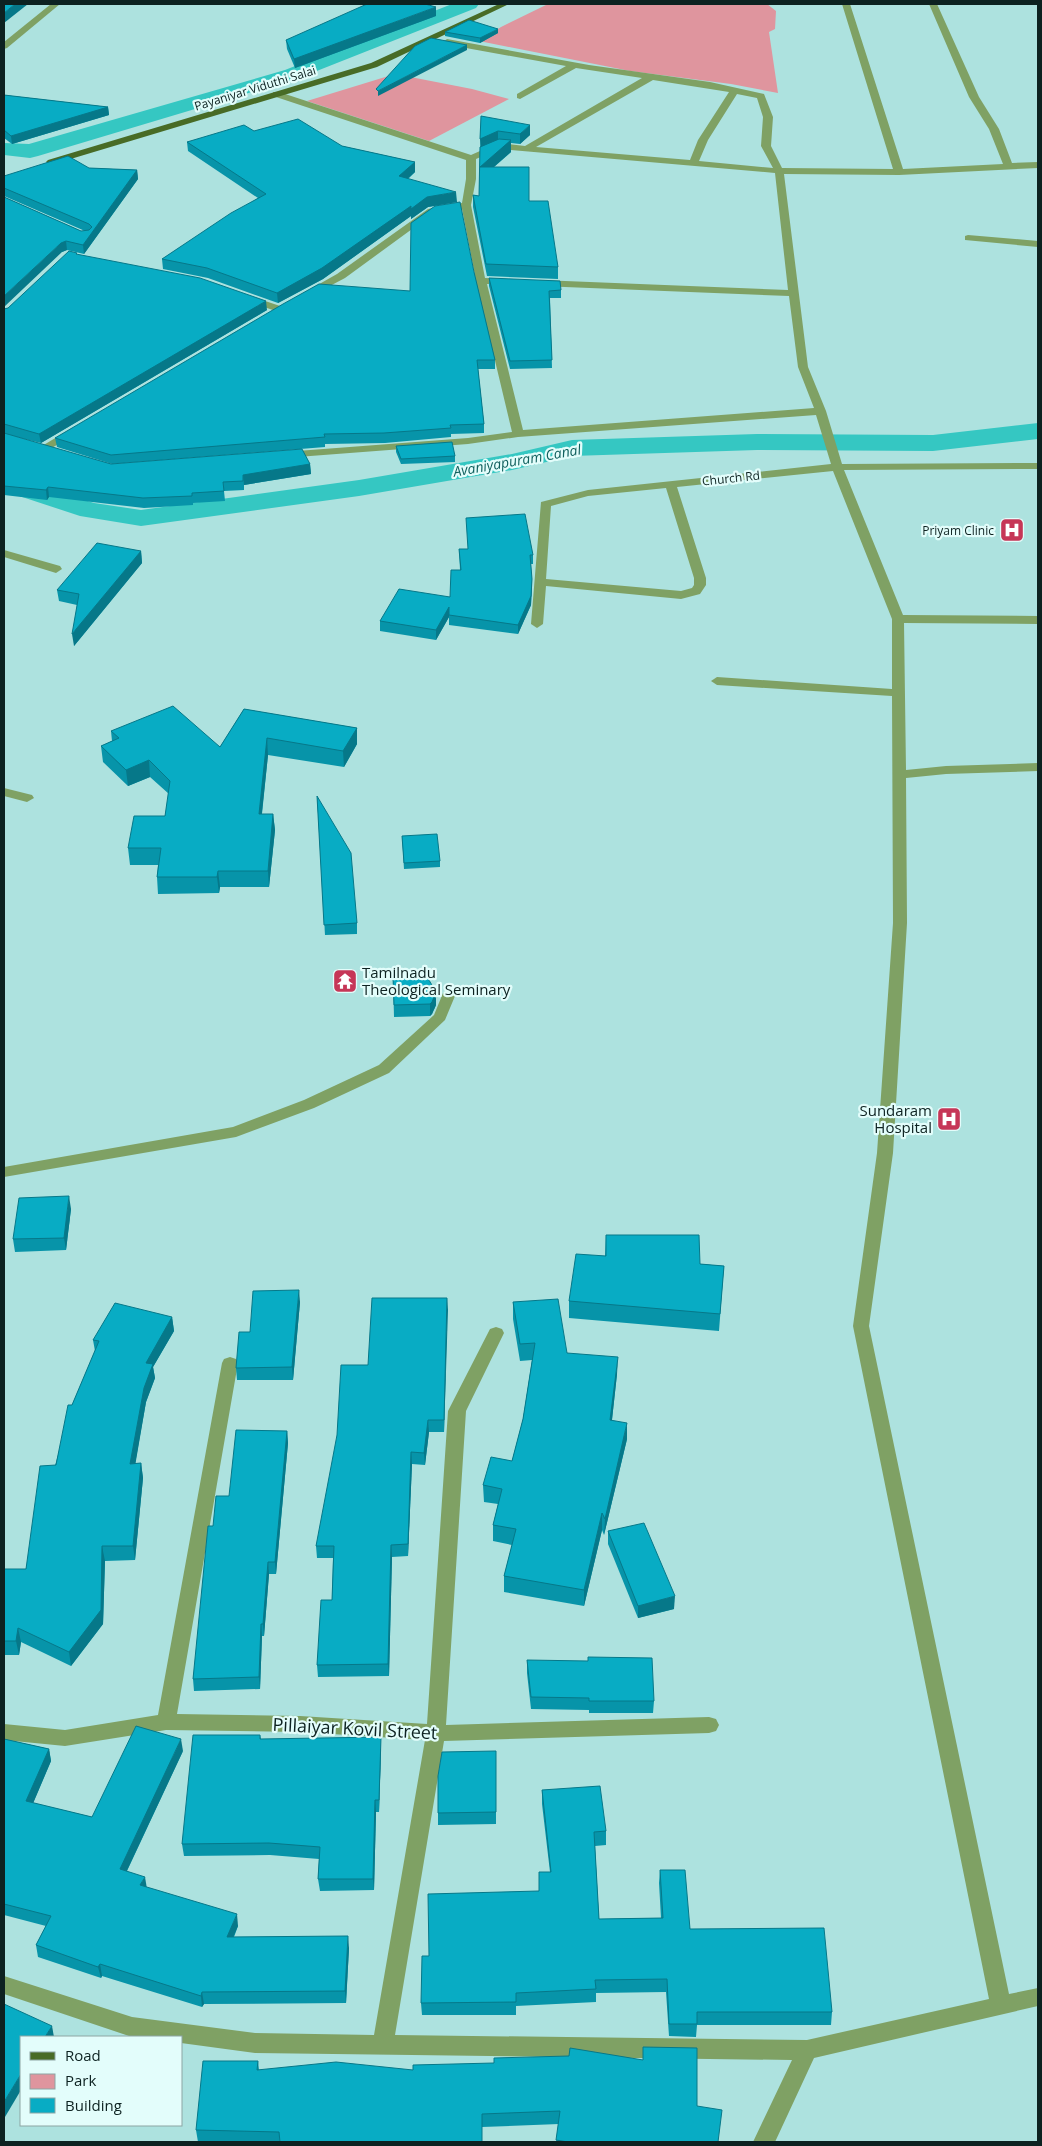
<svg xmlns="http://www.w3.org/2000/svg" width="1042" height="2146" font-family="'Open Sans',sans-serif">
<style>
.green{fill:#df959e}
.lines{fill:none;stroke-linecap:round;stroke-linejoin:round}
.canal{fill:#35c7c2;fill-rule:evenodd}
.minor{fill:#7fa164;fill-rule:evenodd}
.major{fill:#486b26;fill-rule:evenodd}
.wall{fill:#0794a9}
.shaded-wall{fill:#067889}
.building{fill:#08acc4;stroke:#067889}
.labels{text-anchor:middle;dominant-baseline:central;stroke-width:4.5;stroke-linejoin:round;paint-order:stroke}
.far-street-label{font-size:12px;fill:#0d2221;stroke:#e3fdfb}
.far-poi-label{font-size:12px;fill:#0d2221;stroke:#e3fdfb;text-anchor:end}
.far-water-label{font-size:14px;font-style:italic;fill:#0f5f5d;stroke:#e3fdfb}
.poi-label{font-size:15px;fill:#0d2221;stroke:#e3fdfb;text-anchor:start}
.near-street-label{font-size:18px;fill:#0d2221;stroke:#e3fdfb}
</style>
<rect width="100%" height="100%" fill="#ade2df"/>
<!-- green -->
<g class="green">
<polygon points="548,4 767,4 776,11 775,29 769,32 778,93 731,84 630,71 479,41 501,27"/>
<polygon points="395,74 472,89 509,99 429,141 307,101"/>
</g>
<g class="lines">
<!-- canal -->
<g class="canal">
<polygon points="452,4 479,4 476,8 299,78 38,156 30,158 4,155 4,143 29,144 285,70"/>
<polygon points="1038,423 1038,439 933,451 757,450 572,456 512,470 359,496 141,526 80,516 4,491 4,474 94,503 141,510 359,480 512,454 572,440 757,434 933,435"/>
</g>
<!-- minor -->
<g class="minor">
<polygon points="51,4 60,4 7,48 4,49 4,42"/>
<path d="M 842,4 L 850,4 L 903,169 L 1003,164 L 989,129 L 969,97 L 929,4 L 937,4 L 979,97 L 999,129 L 1012,163 L 1038,162 L 1038,168 L 899,175 L 784,174 L 808,367 L 826,411 L 842,464 L 1038,463 L 1038,469 L 844,470 L 903,615 L 1038,616 L 1038,624 L 904,623 L 906,770 L 946,766 L 1038,763 L 1038,771 L 946,774 L 906,778 L 907,923 L 893,1153 L 869,1326 L 1009,1994 L 1038,1988 L 1038,2006 L 814,2058 L 775,2142 L 753,2142 L 792,2060 L 255,2053 L 181,2043 L 181,2037 L 132,2037 L 4,1994 L 4,1976 L 132,2017 L 255,2033 L 374,2035 L 425,1740 L 300,1732 L 166,1730 L 65,1746 L 4,1740 L 4,1724 L 65,1730 L 158,1715 L 222,1363 L 224,1359 L 230,1357 L 236,1359 L 238,1363 L 177,1714 L 300,1716 L 427,1724 L 448,1411 L 490,1329 L 496,1327 L 502,1329 L 504,1333 L 466,1411 L 446,1725 L 709,1717 L 716,1719 L 719,1725 L 716,1731 L 709,1733 L 444,1741 L 395,2035 L 807,2040 L 989,1999 L 853,1326 L 877,1153 L 893,923 L 892,696 L 717,685 L 711,681 L 717,677 L 892,689 L 892,619 L 833,471 L 677,487 L 706,578 L 706,585 L 700,594 L 681,599 L 546,586 L 543,624 L 537,628 L 531,624 L 541,502 L 588,490 L 831,464 L 816,415 L 518,437 L 468,444 L 284,458 L 278,455 L 284,452 L 468,438 L 512,432 L 476,281 L 462,209 L 434,213 L 345,278 L 309,297 L 301,297 L 300,295 L 337,274 L 428,209 L 462,203 L 466,179 L 466,160 L 273,96 L 273,92 L 279,92 L 471,155 L 498,143 L 525,146 L 642,78 L 576,68 L 520,99 L 517,98 L 517,94 L 566,66 L 444,44 L 443,42 L 447,39 L 589,65 L 710,82 L 764,94 L 773,117 L 771,146 L 782,168 L 893,169 ZM 653,80 L 729,92 L 698,140 L 690,160 L 536,147 ZM 737,94 L 757,98 L 763,117 L 761,146 L 773,168 L 699,161 L 708,140 ZM 499,149 L 775,173 L 788,290 L 540,280 L 535,283 L 540,286 L 789,296 L 798,367 L 814,408 L 523,430 L 487,284 L 509,285 L 514,282 L 509,279 L 485,278 L 471,205 L 476,179 L 476,159 ZM 666,488 L 694,578 L 694,585 L 692,588 L 681,591 L 546,579 L 551,506 L 588,496 Z"/>
<polygon points="968,235 1038,241 1038,247 965,240 965,236"/>
<polygon points="247,295 283,307 284,309 279,312 243,300 242,298"/>
<polygon points="72,428 78,431 76,433 47,451 39,451 37,449"/>
<polygon points="4,550 60,566 62,569 56,573 4,557"/>
<polygon points="4,788 32,795 34,798 27,802 4,796"/>
<polygon points="448,991 453,993 455,996 445,1020 389,1073 314,1108 236,1137 4,1177 4,1167 233,1127 304,1100 379,1065 434,1015 443,993"/>
</g>
<!-- major -->
<polygon class="major" points="499,4 509,4 377,67 54,164 51,165 46,162 48,160 371,63"/>
</g>
<!-- wall -->
<g class="wall">
<polygon points="436,16 295,68 287,49 286,40"/>
<polygon points="445,32 498,33 480,43 445,36"/>
<polygon points="4,95 108,107 109,115 12,144 4,138"/>
<polygon points="481,116 530,135 520,144 511,143 511,152 494,167 529,201 558,267 558,279 487,276 473,207 473,195 479,196"/>
<polygon points="254,131 342,146 415,162 415,172 408,179 457,202 428,207 411,219 411,216 323,279 278,303 208,278 163,269 162,259 258,198 188,151 187,142"/>
<polygon points="89,168 137,170 138,179 84,254 67,250 62,252 4,197 81,231 85,231 4,196 4,176"/>
<polygon points="77,255 267,310 41,443 4,434 111,464 310,464 311,474 244,485 244,490 224,491 225,501 193,503 193,505 144,508 49,497 47,500 4,495 4,309 8,308"/>
<polygon points="474,272 495,360 495,369 478,369 484,424 484,433 451,434 451,437 385,443 325,444 325,447 112,464 57,447 55,438 410,291"/>
<polygon points="489,278 561,290 561,298 550,298 552,368 510,369 489,286"/>
<polygon points="396,446 455,456 455,462 401,464 396,452"/>
<polygon points="459,549 533,555 533,564 531,564 532,588 531,605 518,634 449,625 449,617 436,640 380,631 380,621 450,597 460,570"/>
<polygon points="141,551 142,563 74,646 77,605 59,601 57,590"/>
<polygon points="244,709 357,728 357,744 344,767 268,755 262,814 273,814 275,830 269,887 220,887 219,893 158,894 157,877 158,865 130,865 128,848 165,816 169,794 150,777 128,786 103,762 101,746 112,741 111,731 220,747"/>
<polygon points="317,796 357,923 357,934 325,935"/>
<polygon points="402,836 440,861 440,867 404,869"/>
<polygon points="393,977 436,992 436,1005 432,1014 430,1016 394,1017"/>
<polygon points="71,1209 66,1250 15,1252 13,1239"/>
<polygon points="606,1235 700,1264 724,1266 719,1331 569,1318 569,1301 605,1256"/>
<polygon points="447,1298 444,1432 429,1432 425,1465 412,1464 408,1556 392,1557 389,1676 318,1677 317,1665 332,1600 333,1558 317,1558 316,1546 368,1365"/>
<polygon points="300,1302 293,1380 237,1380 236,1368 250,1332"/>
<polygon points="513,1302 567,1353 617,1374 612,1420 627,1439 604,1535 602,1530 584,1606 504,1592 504,1576 512,1545 493,1541 493,1525 498,1504 484,1502 483,1485 512,1461 523,1419 532,1360 520,1361 513,1319"/>
<polygon points="172,1317 174,1331 153,1367 155,1378 146,1402 135,1464 141,1463 143,1478 135,1560 105,1561 103,1624 71,1666 21,1642 19,1655 4,1655 4,1569 26,1569 72,1405 95,1351 93,1340"/>
<polygon points="287,1431 288,1443 276,1574 269,1574 264,1636 262,1636 260,1689 194,1691 193,1679 213,1526 229,1496"/>
<polygon points="608,1531 674,1609 638,1618 608,1544"/>
<polygon points="527,1660 654,1701 653,1713 589,1713 589,1710 531,1709 527,1673"/>
<polygon points="260,1735 261,1739 381,1749 379,1812 376,1812 374,1890 320,1891 318,1879 319,1859 270,1855 184,1856 182,1844"/>
<polygon points="4,1739 49,1749 51,1761 33,1803 92,1817 183,1751 127,1871 146,1887 238,1926 234,1937 349,1948 346,2003 204,2004 202,2007 102,1976 101,1978 38,1957 36,1945 46,1926 4,1915"/>
<polygon points="496,1751 496,1824 438,1825 438,1813"/>
<polygon points="542,1790 606,1831 606,1845 595,1846 599,1919 661,1918 659,1883 660,1870 690,1929 832,2012 831,2025 697,2025 696,2037 669,2036 666,1992 596,1993 596,2002 516,2006 516,2015 422,2015 421,2003 429,1956 539,1891 539,1872 550,1872 542,1804"/>
<polygon points="643,2047 697,2106 718,2142 556,2142 559,2124 482,2127 482,2142 198,2142 196,2130 258,2061 259,2070 413,2070 643,2060"/>
</g>
<!-- shaded-wall -->
<g class="shaded-wall">
<polygon points="15,4 28,4 4,23 4,13"/>
<polygon points="436,7 436,16 295,68 294,59"/>
<polygon points="498,29 498,33 480,43 480,38"/>
<polygon points="467,45 467,50 378,96 378,91"/>
<polygon points="108,107 109,115 12,144 11,136"/>
<polygon points="530,125 530,135 520,144 520,134"/>
<polygon points="498,131 498,141 481,149 480,139"/>
<polygon points="511,140 511,152 480,179 480,167"/>
<polygon points="415,162 415,172 399,186 399,176"/>
<polygon points="137,170 138,179 84,254 83,245"/>
<polygon points="456,192 457,202 428,207 411,219 411,216 323,279 278,303 277,293 411,206 427,197"/>
<polygon points="66,241 67,250 62,252 4,307 4,296 61,243"/>
<polygon points="266,301 267,310 41,443 39,434"/>
<polygon points="310,464 311,474 244,485 243,475"/>
<polygon points="48,487 49,497 47,500 46,490"/>
<polygon points="141,551 142,563 74,646 72,634"/>
<polygon points="532,579 531,605 518,634 518,625"/>
<polygon points="449,607 449,617 436,640 436,630"/>
<polygon points="357,728 357,744 344,767 343,751"/>
<polygon points="267,738 268,755 260,830 259,814"/>
<polygon points="149,760 150,777 128,786 126,770"/>
<polygon points="273,814 275,830 269,887 268,871"/>
<polygon points="218,871 220,887 219,893 217,877"/>
<polygon points="436,992 436,1005 432,1014 430,1016 430,1004"/>
<polygon points="69,1196 71,1209 66,1250 64,1238"/>
<polygon points="299,1290 300,1302 293,1380 292,1367"/>
<polygon points="447,1298 448,1310 444,1432 444,1420"/>
<polygon points="172,1317 174,1331 153,1367 155,1378 146,1402 133,1478 130,1464 144,1388 146,1363"/>
<polygon points="618,1357 617,1374 610,1437 610,1420"/>
<polygon points="428,1420 429,1432 425,1465 424,1453"/>
<polygon points="627,1423 627,1439 604,1535 605,1519"/>
<polygon points="287,1431 288,1443 276,1574 275,1562"/>
<polygon points="411,1452 412,1464 408,1556 408,1544"/>
<polygon points="141,1463 143,1478 135,1560 133,1546"/>
<polygon points="602,1513 602,1530 584,1606 584,1590"/>
<polygon points="391,1545 392,1557 389,1676 388,1664"/>
<polygon points="102,1546 105,1561 103,1624 71,1666 69,1652"/>
<polygon points="268,1562 269,1574 264,1636 263,1624"/>
<polygon points="675,1596 674,1609 638,1618 638,1606"/>
<polygon points="261,1624 262,1636 260,1689 259,1677"/>
<polygon points="18,1628 21,1642 19,1655 16,1641"/>
<polygon points="381,1737 381,1749 379,1812 379,1800"/>
<polygon points="181,1739 183,1751 122,1881 120,1869"/>
<polygon points="49,1749 51,1761 29,1813 26,1801"/>
<polygon points="375,1800 376,1812 374,1890 373,1879"/>
<polygon points="145,1877 147,1889 140,1885"/>
<polygon points="237,1914 238,1926 228,1949 227,1937"/>
<polygon points="348,1936 349,1948 346,2003 345,1991"/>
<polygon points="100,1964 102,1976 101,1978 98,1967"/>
<polygon points="202,1992 204,2004 202,2007 201,1996"/>
<polygon points="52,2026 54,2037 45,2037"/>
<polygon points="21,2074 21,2090 5,2117 4,2113 4,2102"/>
</g>
<!-- building -->
<g class="building">
<polygon points="4,4 15,4 4,13"/>
<polygon points="367,4 425,4 436,7 294,59 286,40"/>
<polygon points="469,20 498,29 480,38 445,32"/>
<polygon points="431,38 467,45 378,91 376,89 415,46"/>
<polygon points="4,95 108,107 11,136 4,130"/>
<polygon points="481,116 530,125 520,134 498,131 480,139"/>
<polygon points="298,119 342,146 415,162 399,176 456,192 427,197 411,209 411,206 322,268 277,293 207,268 162,259 231,213 266,194 187,142 244,125 254,131"/>
<polygon points="499,139 511,140 480,167 529,167 529,201 548,201 558,267 486,264 473,195 479,196 480,147"/>
<polygon points="68,156 89,168 137,170 83,245 66,241 61,243 4,296 4,197 81,231 89,230 92,227 89,224 4,188 4,176"/>
<polygon points="460,202 474,272 495,360 477,360 484,424 450,425 451,428 384,433 324,434 325,437 111,455 55,438 283,304 319,284 410,291 411,223 435,206"/>
<polygon points="69,251 77,253 76,254 200,278 266,301 39,434 4,424 4,309 8,308"/>
<polygon points="489,278 560,281 561,290 549,291 552,360 510,361"/>
<polygon points="4,433 111,464 302,449 310,464 243,475 243,481 223,482 224,491 192,493 192,496 143,498 48,487 46,490 4,486"/>
<polygon points="452,442 455,456 401,459 396,446"/>
<polygon points="525,514 533,555 530,555 532,579 531,596 518,625 449,615 449,607 436,630 380,621 399,589 450,597 451,570 461,570 459,549 468,549 466,518"/>
<polygon points="97,543 141,551 72,634 79,594 57,590"/>
<polygon points="173,706 220,747 244,709 357,728 343,751 267,738 259,814 273,814 268,871 218,871 217,877 157,877 161,848 128,848 134,816 165,816 170,781 149,760 126,770 101,746 119,738 111,731"/>
<polygon points="317,796 351,853 357,923 324,925"/>
<polygon points="437,834 440,861 404,863 402,836"/>
<polygon points="426,975 436,992 432,1002 430,1004 394,1005 393,977"/>
<polygon points="69,1196 64,1238 13,1239 19,1198"/>
<polygon points="606,1235 699,1235 700,1264 724,1266 720,1314 569,1301 576,1254 606,1256"/>
<polygon points="299,1290 292,1367 236,1368 239,1332 250,1332 253,1291"/>
<polygon points="372,1298 447,1298 444,1420 428,1420 424,1453 411,1452 408,1544 391,1545 388,1664 317,1665 321,1600 332,1600 334,1546 316,1546 337,1435 341,1365 368,1365"/>
<polygon points="558,1299 567,1353 618,1357 610,1420 627,1423 605,1519 602,1513 584,1590 504,1576 516,1529 493,1525 502,1489 483,1485 491,1457 512,1461 523,1419 535,1343 520,1344 513,1302"/>
<polygon points="115,1303 172,1317 146,1363 153,1364 144,1388 130,1464 141,1463 133,1546 102,1546 101,1610 69,1652 18,1628 16,1641 4,1641 4,1569 26,1569 40,1466 56,1465 68,1405 72,1405 99,1341 93,1340"/>
<polygon points="236,1430 287,1431 275,1562 268,1562 263,1624 261,1624 259,1677 193,1679 208,1526 213,1526 216,1496 229,1496"/>
<polygon points="644,1523 675,1596 638,1606 608,1531"/>
<polygon points="588,1657 652,1658 654,1701 589,1701 589,1698 531,1697 527,1660 588,1661"/>
<polygon points="136,1726 181,1739 120,1869 145,1877 140,1885 237,1914 227,1937 348,1936 345,1991 202,1992 201,1996 100,1964 98,1967 36,1945 51,1916 4,1904 4,1739 49,1749 26,1801 92,1817"/>
<polygon points="193,1735 260,1735 260,1739 381,1737 379,1800 375,1800 373,1879 318,1879 320,1847 269,1843 182,1844"/>
<polygon points="496,1751 496,1812 438,1813 438,1776 442,1752"/>
<polygon points="600,1786 606,1831 594,1832 599,1919 663,1918 660,1870 685,1870 690,1929 824,1928 832,2012 697,2012 697,2024 669,2024 667,1979 595,1980 596,1989 516,1993 516,2002 421,2003 422,1956 429,1956 428,1894 539,1891 539,1872 551,1872 542,1790"/>
<polygon points="4,2004 52,2026 45,2037 21,2037 21,2074 4,2102"/>
<polygon points="643,2047 697,2048 697,2106 722,2110 718,2142 568,2142 556,2140 560,2111 482,2114 482,2142 280,2142 279,2132 196,2130 203,2061 258,2061 257,2070 336,2062 413,2070 413,2065 494,2063 494,2058 569,2056 570,2048 643,2060"/>
</g>
<!-- icons -->
<defs>
<symbol id="hospital-square" viewBox="-11 -11 22 22"><rect x="-9" y="-9" width="18" height="18" rx="4" fill="#c63657" stroke="#e3fdfb"/><path d="M-5-5h3v3.5h4V-5h3V5h-3V1.5h-4V5h-3Z" fill="#fff"/></symbol>
<symbol id="temple-square" viewBox="-11 -11 22 22"><rect x="-9" y="-9" width="18" height="18" rx="4" fill="#c63657" stroke="#e3fdfb"/><path d="M0-6L5-2H3V0L6.5 2.5H4V6H1.5V3h-3V6H-4V2.5H-6.5L-3 0V-2H-5Z" fill="#fff"/></symbol>
</defs>
<g fill-rule="evenodd">
<use href="#hospital-square" x="998" y="516" width="28" height="28"/>
<use href="#temple-square" x="331" y="967" width="28" height="28"/>
<use href="#hospital-square" x="935" y="1105" width="28" height="28"/>
</g>
<g class="labels">
<!-- far-street labels -->
<g class="far-street-label">
<text transform="translate(255 88) rotate(-17)">Payaniyar Viduthi Salai</text>
<text transform="translate(731 478) rotate(-6)">Church Rd</text>
</g>
<!-- far-poi labels -->
<g class="far-poi-label">
<text x="994" y="530">Priyam Clinic</text>
</g>
<!-- far-water labels -->
<g class="far-water-label">
<text transform="translate(517 460) rotate(-10)">Avaniyapuram Canal</text>
</g>
<!-- poi labels -->
<g class="poi-label">
<text x="362" y="972">Tamilnadu<tspan x="362" dy="17">Theological Seminary</tspan></text>
<text x="932" y="1110" text-anchor="end">Sundaram<tspan x="932" dy="17">Hospital</tspan></text>
</g>
<!-- near-street labels -->
<g class="near-street-label">
<text transform="translate(355 1728) rotate(3)">Pillaiyar Kovil Street</text>
</g>
</g>
<!-- border -->
<rect width="1042" height="2146" fill="none" stroke="#0d2221" stroke-width="10"/>
<!-- legend -->
<rect x="20" y="2036" width="162" height="90" fill="#e3fdfb" stroke="#8da5a4"/>
<rect x="30" y="2052" width="25" height="8" fill="#486b26" stroke="#8da5a4"/>
<text x="65" y="2061" font-size="15" fill="#0d2221">Road</text>
<rect x="30" y="2074" width="25" height="15" fill="#df959e" stroke="#8da5a4"/>
<text x="65" y="2086" font-size="15" fill="#0d2221">Park</text>
<rect x="30" y="2098" width="25" height="15" fill="#08acc4" stroke="#8da5a4"/>
<text x="65" y="2111" font-size="15" fill="#0d2221">Building</text>
</svg>
